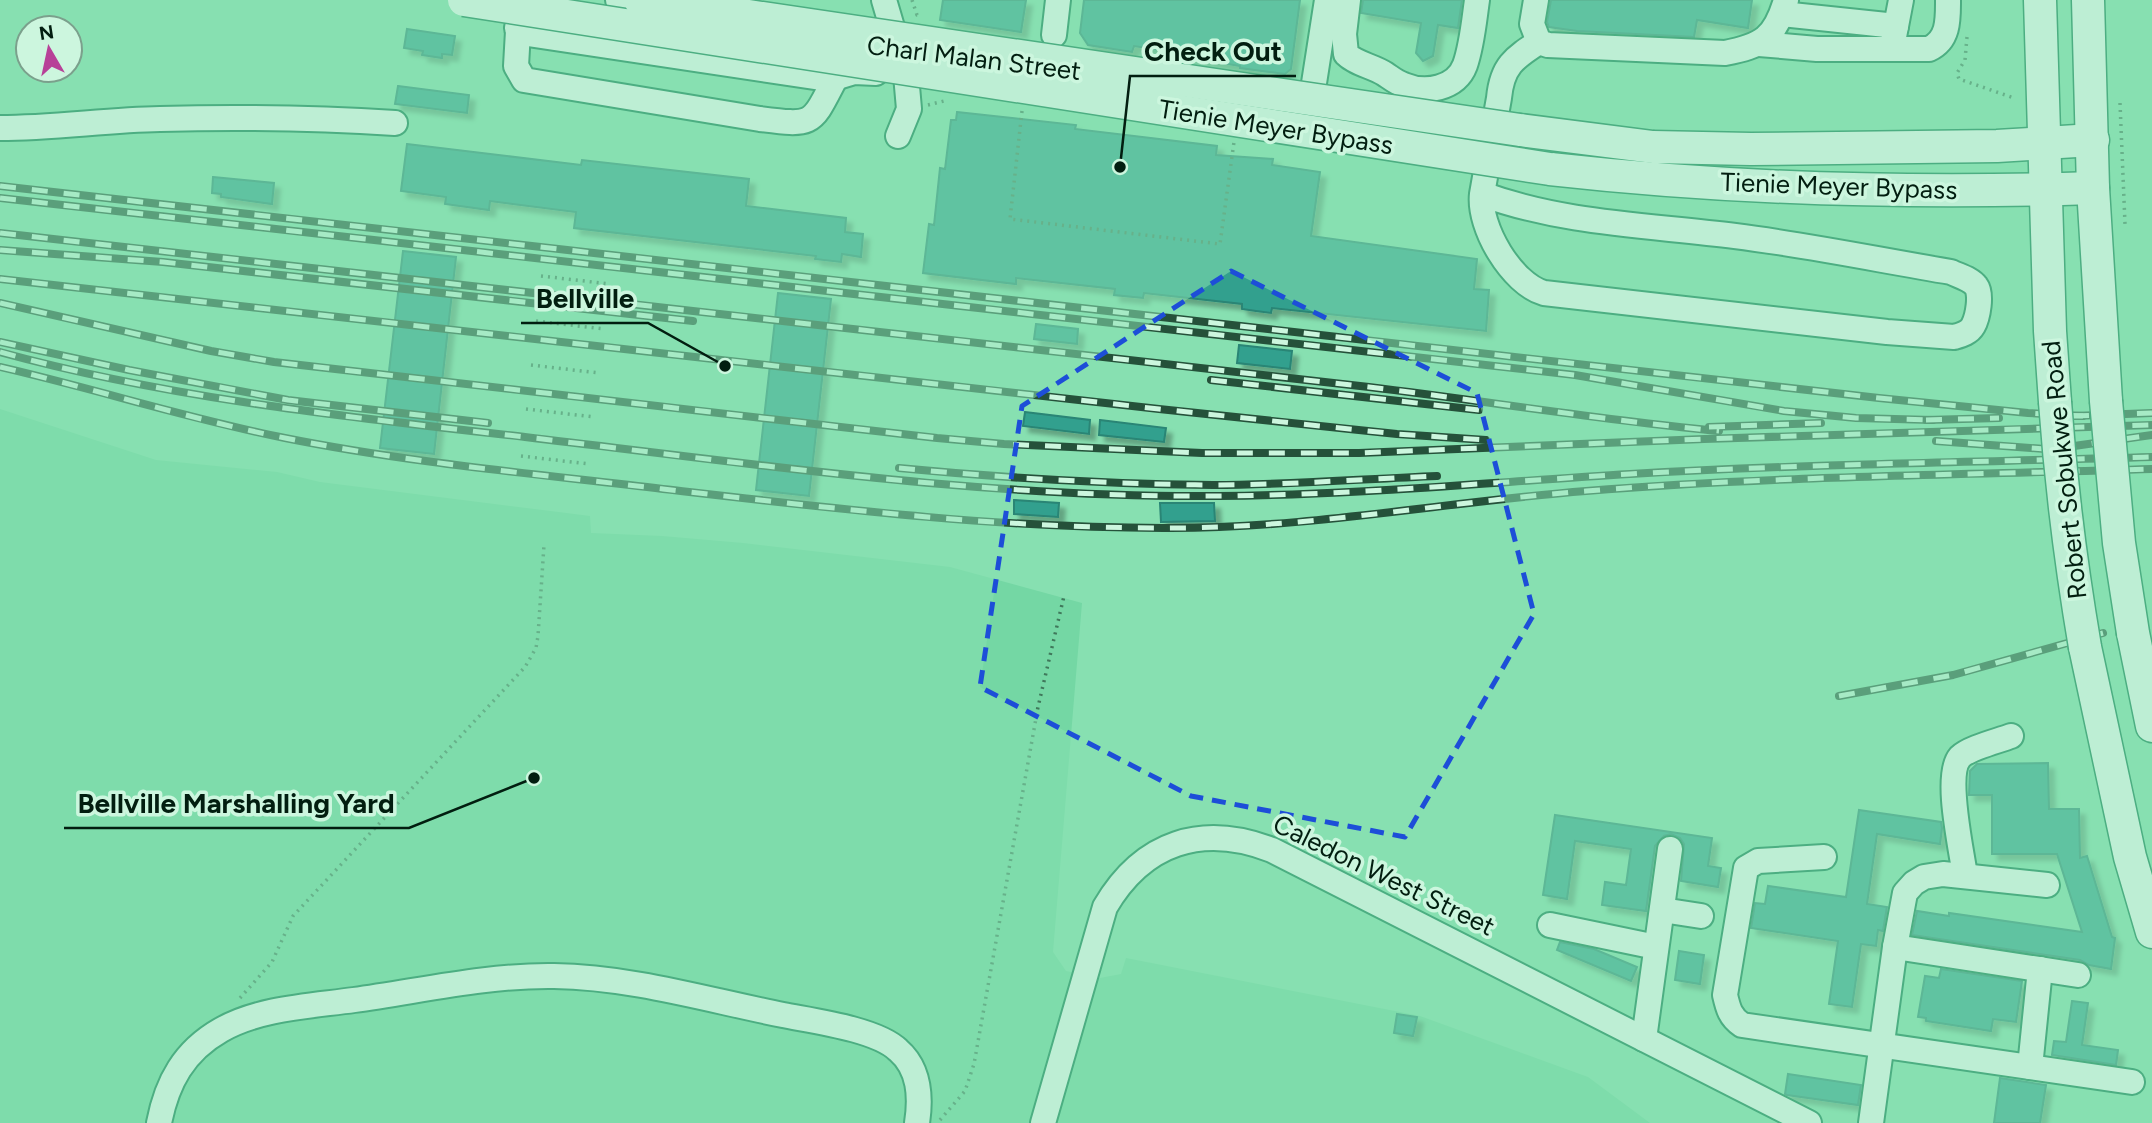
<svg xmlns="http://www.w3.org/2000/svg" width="2152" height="1123" font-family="Figtree,sans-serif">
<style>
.built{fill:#74d7a4}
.building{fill:#32a08e;stroke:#298575;stroke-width:2;filter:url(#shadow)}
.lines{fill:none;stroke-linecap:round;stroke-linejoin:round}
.minor-casing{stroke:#057249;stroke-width:28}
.major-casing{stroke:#057249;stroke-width:35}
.path{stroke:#40785b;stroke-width:3.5;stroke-dasharray:2 5;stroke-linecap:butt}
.minor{stroke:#fff;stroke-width:24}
.major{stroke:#fff;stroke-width:32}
.rail-casing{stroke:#25513a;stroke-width:8}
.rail{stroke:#ccf6de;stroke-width:5;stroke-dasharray:16;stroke-linecap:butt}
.major-bridge-casing{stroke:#057249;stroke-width:35;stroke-linecap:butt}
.major-bridge{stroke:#fff;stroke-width:32}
.marked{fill:none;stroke:#1d4ed8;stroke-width:5;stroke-dasharray:14 9;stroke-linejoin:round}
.labels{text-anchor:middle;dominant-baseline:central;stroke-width:7;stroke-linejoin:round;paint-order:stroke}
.street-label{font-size:26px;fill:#021e10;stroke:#ccf6de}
.leader{fill:none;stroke:#021e10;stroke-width:2.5}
.callout-dot{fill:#021e10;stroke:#ccf6de;stroke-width:2.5}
.callout-label{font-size:28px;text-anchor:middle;font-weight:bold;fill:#021e10;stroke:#ccf6de;stroke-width:7;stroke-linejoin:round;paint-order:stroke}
</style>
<defs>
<filter id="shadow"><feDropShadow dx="6" dy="6" stdDeviation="2" flood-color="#0004"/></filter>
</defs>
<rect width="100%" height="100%" fill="#87e0b1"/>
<!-- built -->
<polygon class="built" points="0,409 156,460 277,472 320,482 590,516 591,533 662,536 743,543 950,567 1082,603 1053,952 1066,971 1100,978 1121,974 1126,958 1420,1016 1588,1077 1650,1123 0,1123"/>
<!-- building -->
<g class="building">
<polygon points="943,0 1026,0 1021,32 940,20"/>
<polygon points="1084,0 1300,0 1291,69 1285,74 1240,68 1240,66 1187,57 1187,54 1134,46 1132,52 1088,45 1080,33"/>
<polygon points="1363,0 1462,0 1458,28 1438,25 1433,56 1423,61 1416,53 1421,23 1361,13"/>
<polygon points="1551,0 1752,0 1748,28 1697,20 1694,37 1577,31 1549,27 1547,22"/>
<polygon points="407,29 455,36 452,55 442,54 442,58 422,55 423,51 404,48"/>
<polygon points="398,86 469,95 467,113 395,104"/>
<polygon points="957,112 1076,125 1075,129 1217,146 1216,155 1273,159 1272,165 1320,172 1311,236 1477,259 1474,289 1489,290 1486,331 1272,308 1271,313 1256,311 1242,309 1242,304 1144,293 1143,298 1114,295 1115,289 1016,278 1016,284 923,273 929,224 934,225 940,168 945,169 951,120 956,120"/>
<polygon points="407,144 581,165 582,160 749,179 746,206 846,218 845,232 863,234 861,257 842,254 841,262 815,259 816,256 574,228 576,212 490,201 489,210 445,204 446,197 401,191"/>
<polygon points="213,177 274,183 272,204 221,197 221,194 212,193"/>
<polygon points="403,251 456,257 434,454 380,448"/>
<polygon points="778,293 831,299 809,496 756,490"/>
<polygon points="1036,324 1078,329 1077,344 1034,339"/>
<polygon points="1239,345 1292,351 1290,369 1237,363"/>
<polygon points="1025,412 1090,420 1089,434 1023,426"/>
<polygon points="1100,420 1166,428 1164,442 1099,435"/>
<polygon points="1014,500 1059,503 1058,517 1014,514"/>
<polygon points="1160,503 1214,503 1215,521 1161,522"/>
<polygon points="2048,763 2049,809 2079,809 2080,858 2087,856 2112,937 2115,938 2111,969 2089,965 2080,960 1912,935 1917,911 1949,916 1949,913 2082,932 2057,854 1992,854 1992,795 1969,795 1970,771 1977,764"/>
<polygon points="1859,810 1941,822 1942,828 1940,844 1877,834 1867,904 1887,907 1883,931 1878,930 1876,946 1861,944 1852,1007 1829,1004 1838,941 1751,928 1755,903 1765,904 1768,886 1846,897"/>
<polygon points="1555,815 1712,838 1708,866 1721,868 1718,887 1681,881 1684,844 1680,838 1671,834 1664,836 1655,846 1646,911 1602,905 1605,882 1626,885 1631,849 1575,841 1567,899 1543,895"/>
<polygon points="1560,942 1594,949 1637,967 1631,981 1557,950"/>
<polygon points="1679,951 1704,955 1700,984 1675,980"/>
<polygon points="1941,969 2022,981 2016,1022 1993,1019 1991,1031 1926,1021 1926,1018 1918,1017 1925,976 1939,978"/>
<polygon points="2072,1001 2088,1003 2082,1045 2118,1050 2116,1065 2052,1055 2054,1041 2066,1042"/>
<polygon points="1397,1014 1417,1017 1413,1036 1394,1033"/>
<polygon points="1788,1074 1861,1085 1858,1105 1787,1095 1785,1094"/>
<polygon points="2000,1078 2046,1085 2040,1123 1994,1123"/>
</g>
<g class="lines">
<defs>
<g id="minor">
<polyline points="523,0 517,28 521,33 821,78 831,79 854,72 876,73"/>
<polyline points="618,0 658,6"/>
<polyline points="884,0 906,75 909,109 898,136"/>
<path d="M 1348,0 L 1344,34 L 1346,54 C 1356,64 1373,66 1385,74 C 1391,78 1397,83 1404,85 C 1425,94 1456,89 1465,65 C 1472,45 1474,21 1477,0"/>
<path d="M 1536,0 L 1532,24 L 1539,42 L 1548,45 L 1725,53 C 1762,46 1775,38 1786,0"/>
<polyline points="1782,14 1896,26"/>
<path d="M 518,31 L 516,66 L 524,80 L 760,119 C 815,126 811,125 836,77"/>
<polyline points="1054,35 1058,0"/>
<polyline points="1893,42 1901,0"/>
<path d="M 1759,44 L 1817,49 L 1929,49 C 1949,40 1948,19 1948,0"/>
<polyline points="1309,115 1327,0"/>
<path d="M 0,128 C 54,128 106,120 160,119 C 238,117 317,118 395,123"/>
<path d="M 1482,194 C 1564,224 1649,225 1735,236 C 1807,245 1879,260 1951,272 C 1959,276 1971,279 1976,286 C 1982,294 1978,317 1973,326 C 1969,333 1961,335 1954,337 L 1887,332 L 1544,293 C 1512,284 1478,227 1482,194 L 1499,98 C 1502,66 1514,58 1539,42"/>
<path d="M 1824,857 L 1758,861 L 1746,868 L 1725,995 C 1728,1008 1730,1017 1742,1025 L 2132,1082"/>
<path d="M 1965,876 C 1962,852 1944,775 1960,757 C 1969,748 1998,741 2011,736"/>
<polyline points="1662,910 1701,916"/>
<polyline points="1550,925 1656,947"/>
<polyline points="1895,947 2078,975"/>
<polyline points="1644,1039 1670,849"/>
<polyline points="2030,1067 2040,969"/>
<path d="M 159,1123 C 167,1082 184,1051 221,1030 C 259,1008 311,1006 354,1000 C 420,991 487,975 554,976 C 631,977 708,1000 783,1015 C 813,1021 876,1029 898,1050 C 920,1069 921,1097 917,1123"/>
<path d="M 1043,1123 L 1105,907 C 1143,842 1202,823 1272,850 L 1809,1123"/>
<polyline points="1871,1123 1895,947 1905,893 1914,883 1924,877 1943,874 2047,885"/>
</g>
<g id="major">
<polyline points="2040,0 2050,331 2055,402"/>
<polyline points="2088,0 2093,188 2106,401"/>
<polyline points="1520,130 1653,147 1751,149 1997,146 2093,140"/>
<path d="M 1550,169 C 1730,189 1912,194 2093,188"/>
<polyline points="2133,633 2152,726"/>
<polyline points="2085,647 2130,857 2152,932"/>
</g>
</defs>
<!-- minor casing -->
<use href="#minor" class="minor-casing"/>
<!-- major casing -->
<use href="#major" class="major-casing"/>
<!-- path -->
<g class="path">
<polyline points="912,0 917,15 920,15"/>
<polyline points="1967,37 1965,60 1957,73 1959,79 2014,98"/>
<polyline points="2120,103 2125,224"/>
<polyline points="928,105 944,101"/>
<polyline points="1022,111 1010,219 1220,244 1234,142"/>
<polyline points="541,276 610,284"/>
<polyline points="536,321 604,329"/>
<polyline points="531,365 599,373"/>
<polyline points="526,409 594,417"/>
<polyline points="521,456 589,464"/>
<polyline points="240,998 272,962 293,916 525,667 536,648 538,636 544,545"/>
<polyline points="940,1120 965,1091 974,1064 1038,707 1064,596"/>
</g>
<!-- minor -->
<use href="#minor" class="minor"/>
<!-- major -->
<use href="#major" class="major"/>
<defs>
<g id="rail">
<polyline points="0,186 1879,398 2028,413 2083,416"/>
<polyline points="0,198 1575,375 1784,411 1856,418 1933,420"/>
<path d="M 0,233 L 1369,387 C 1486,401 1601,420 1719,431"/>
<polyline points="0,250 163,262 693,321"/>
<polyline points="0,279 1159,409 1397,434 1486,440"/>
<polyline points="0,303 211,351 274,362 937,438 1004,444 1202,453 1359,453 1704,439 2152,425"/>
<polyline points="0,342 129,370 288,400 488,423"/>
<path d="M 0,352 C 172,399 349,417 525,437 C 755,464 986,498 1218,496 C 1356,495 1493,482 1630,474 C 1804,464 1978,462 2152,457"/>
<path d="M 0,367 C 96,389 189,419 285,438 C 410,463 537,474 663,489 C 830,508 995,528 1163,528 C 1305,529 1445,502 1586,491 C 1774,476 1963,475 2152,469"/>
<polyline points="1211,380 1479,410"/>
<polyline points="2073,416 2152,413"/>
<polyline points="1926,420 1999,418"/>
<polyline points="1709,427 1821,423"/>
<polyline points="1936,441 2072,451"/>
<polyline points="2060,448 2152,435"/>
<path d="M 899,468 C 1003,478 1108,484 1213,485 C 1288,485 1363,479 1437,476"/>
<polyline points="1839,696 1953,675 2103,633"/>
</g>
</defs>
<!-- rail casing -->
<use href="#rail" class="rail-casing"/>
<!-- rail -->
<use href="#rail" class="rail"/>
<defs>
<g id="major-bridge">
<polyline points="464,0 1550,169"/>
<polyline points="640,0 1520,130"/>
<polyline points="2106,401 2119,543 2133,633"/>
<path d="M 2055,402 C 2061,485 2071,565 2085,647"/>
</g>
</defs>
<!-- major-bridge casing -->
<use href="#major-bridge" class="major-bridge-casing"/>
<!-- major-bridge -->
<use href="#major-bridge" class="major-bridge"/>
</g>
<!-- marked area -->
<path d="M0 0H2152V1123H0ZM 1231,271 L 1477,393 L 1534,614 L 1405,837 L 1191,796 L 980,687 L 1022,406 Z" fill="#87e0b1" fill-opacity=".55" fill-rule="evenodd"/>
<path class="marked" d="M 1231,271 L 1477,393 L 1534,614 L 1405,837 L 1191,796 L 980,687 L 1022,406 Z"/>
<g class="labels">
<!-- street labels -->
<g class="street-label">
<text transform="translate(974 58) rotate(7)">Charl Malan Street</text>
<text transform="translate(1276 127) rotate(9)">Tienie Meyer Bypass</text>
<text transform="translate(1839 186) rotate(2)">Tienie Meyer Bypass</text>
<text transform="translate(2064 470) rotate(-96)">Robert Sobukwe Road</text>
<text transform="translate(1384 875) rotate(26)">Caledon West Street</text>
</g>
</g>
<!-- callouts -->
<path class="leader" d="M1120 167L1130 76H1296M725 366L648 323H521M534 778L409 828H64"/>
<g class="callout-dot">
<circle cx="1120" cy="167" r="7"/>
<circle cx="725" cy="366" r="7"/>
<circle cx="534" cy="778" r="7"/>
</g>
<g class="callout-label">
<text x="1213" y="61">Check Out</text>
<text x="585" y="308">Bellville</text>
<text x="236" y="813">Bellville Marshalling Yard</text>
</g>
<!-- north arrow -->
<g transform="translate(49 49) rotate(351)"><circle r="33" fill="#ccf6de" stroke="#7ba08c" stroke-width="2"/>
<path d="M0-5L12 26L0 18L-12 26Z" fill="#b74198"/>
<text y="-10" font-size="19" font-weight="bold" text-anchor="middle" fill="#021e10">N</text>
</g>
</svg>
